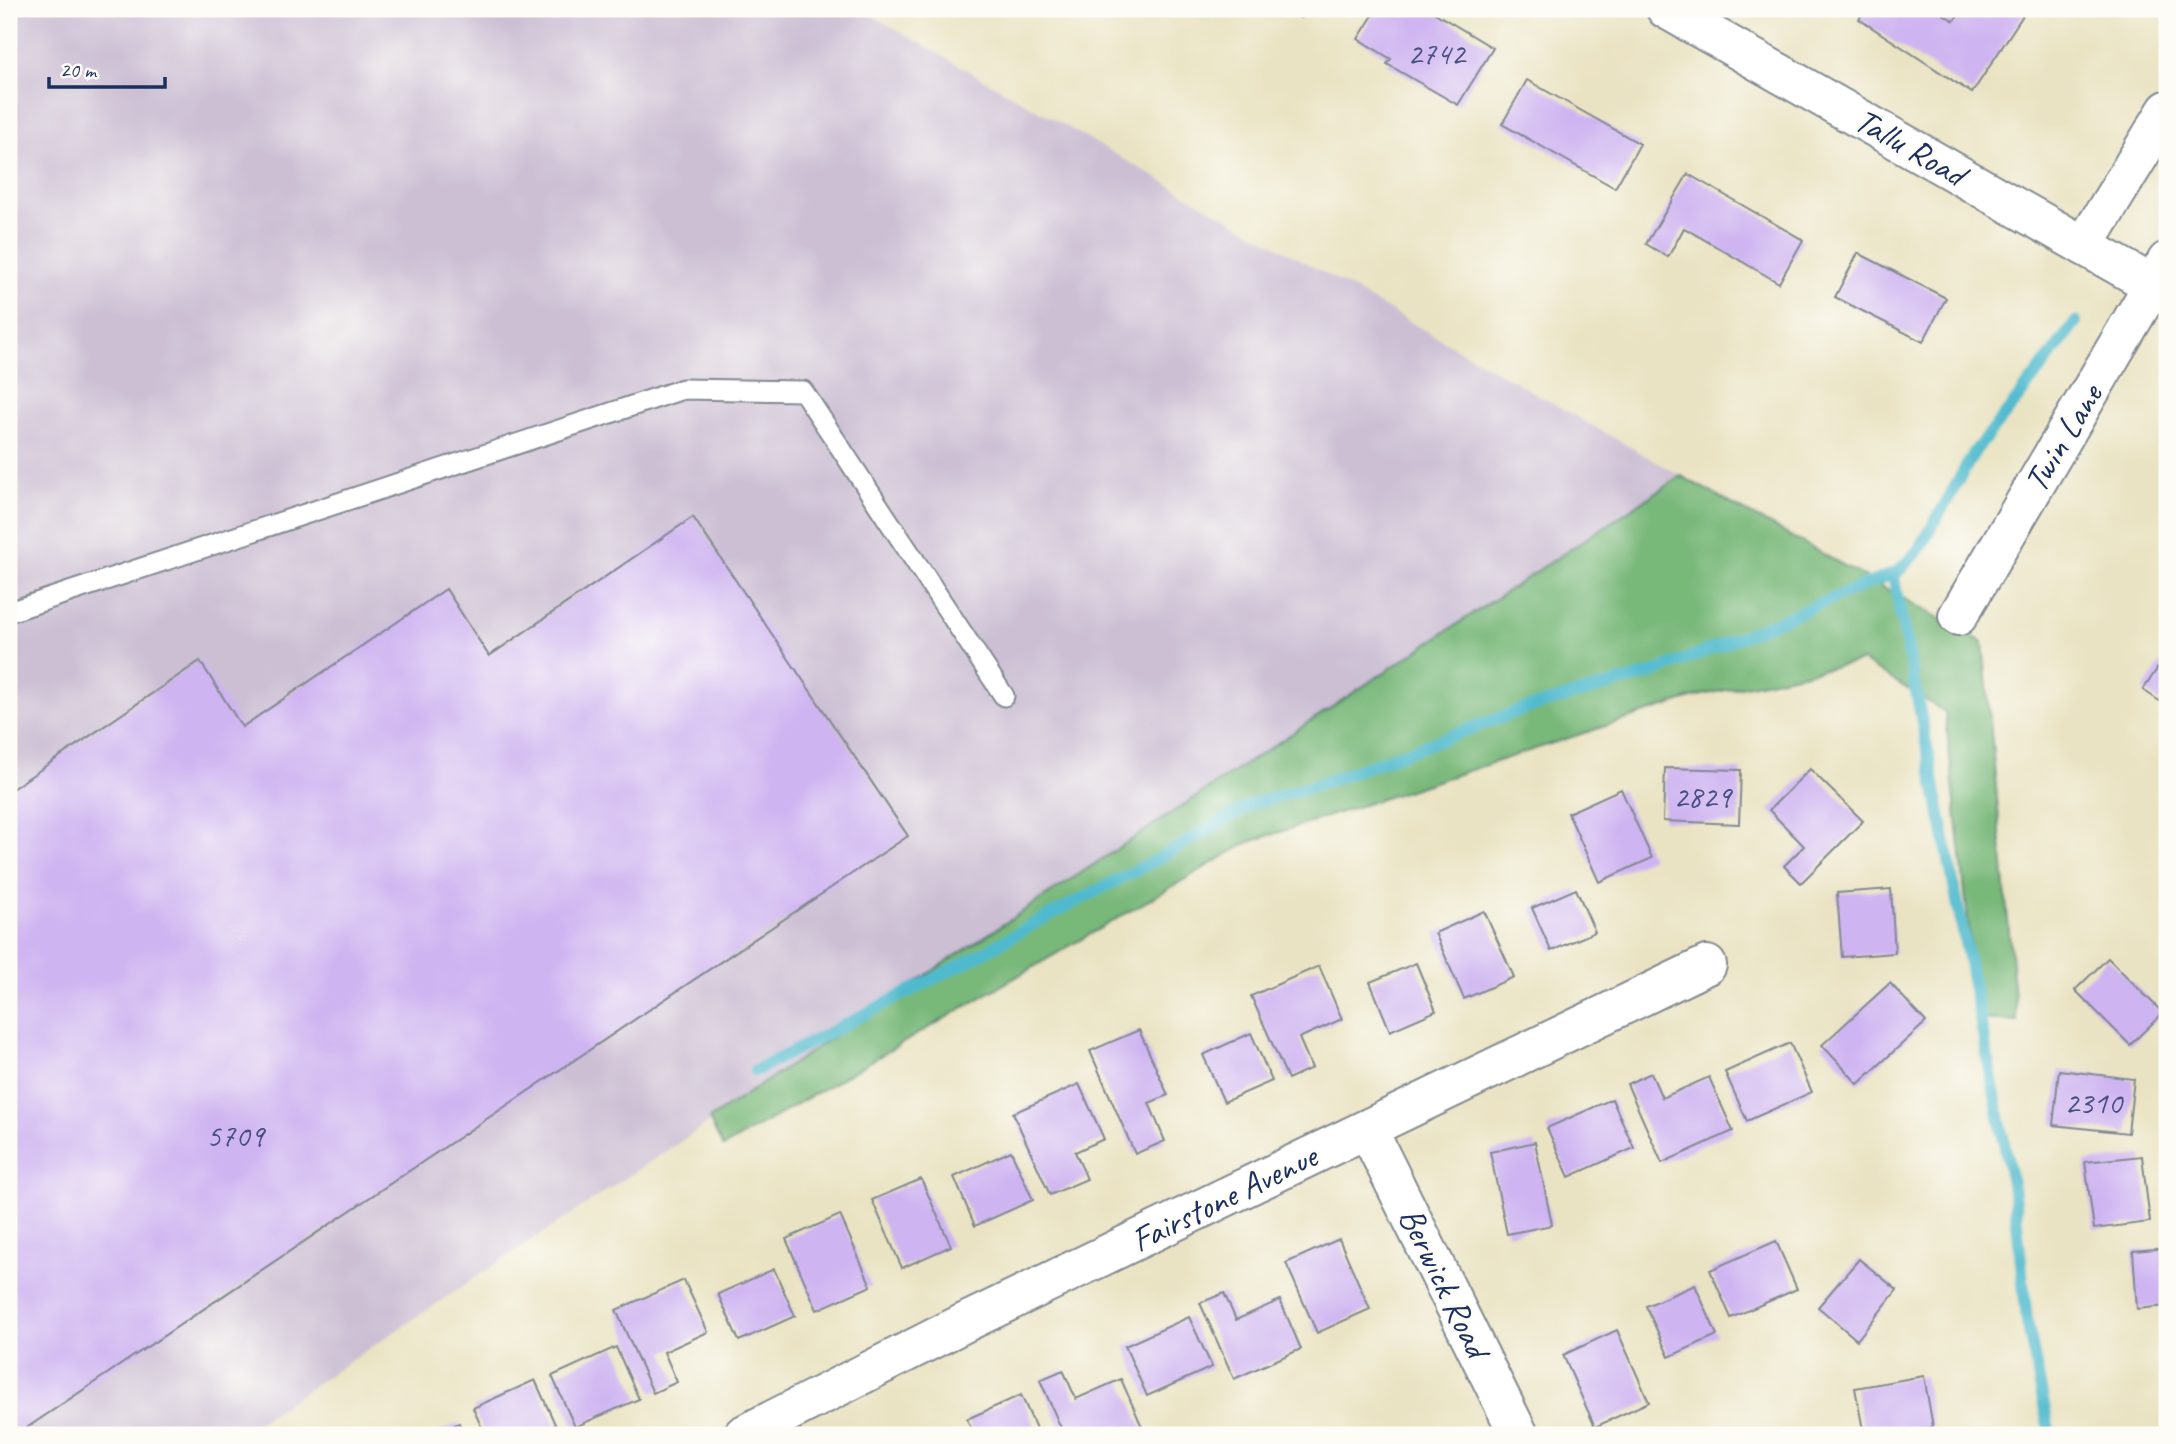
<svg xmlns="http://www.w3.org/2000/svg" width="2176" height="1444" font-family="Caveat,sans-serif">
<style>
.industrial{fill:#ccbfd4}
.forest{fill:#78b879;stroke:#4a746c;stroke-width:2}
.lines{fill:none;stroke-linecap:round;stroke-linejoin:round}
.stream{stroke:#50bacd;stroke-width:12}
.building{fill:#ceb4f1}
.service-casing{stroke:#828990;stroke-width:23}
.minor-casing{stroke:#828990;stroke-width:42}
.service{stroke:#fff;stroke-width:19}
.minor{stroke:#fff;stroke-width:38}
.labels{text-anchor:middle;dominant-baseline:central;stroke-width:5;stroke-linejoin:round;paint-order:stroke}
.number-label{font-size:32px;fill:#485083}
.street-label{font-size:35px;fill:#1b2f5e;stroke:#fdfcf7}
</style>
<rect width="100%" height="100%" fill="#fdfcf7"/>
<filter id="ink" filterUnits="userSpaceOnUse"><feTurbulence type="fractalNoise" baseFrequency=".0143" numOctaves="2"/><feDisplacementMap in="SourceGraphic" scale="14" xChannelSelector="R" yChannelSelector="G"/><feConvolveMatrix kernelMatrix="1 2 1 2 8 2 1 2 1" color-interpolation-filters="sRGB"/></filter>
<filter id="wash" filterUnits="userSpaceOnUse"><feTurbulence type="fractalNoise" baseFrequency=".00686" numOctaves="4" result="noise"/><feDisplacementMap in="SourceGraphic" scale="28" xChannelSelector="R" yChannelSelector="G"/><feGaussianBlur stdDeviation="1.57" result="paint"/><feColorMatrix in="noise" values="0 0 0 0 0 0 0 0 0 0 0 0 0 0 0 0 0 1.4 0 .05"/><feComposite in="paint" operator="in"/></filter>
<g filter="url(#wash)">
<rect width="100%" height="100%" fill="#eae3c3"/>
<!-- industrial -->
<polygon class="industrial" points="9,9 860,9 1681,476 239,1435 9,1435"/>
<!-- forest -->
<polygon class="forest" points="1681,476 1983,642 2017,1021 1979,1019 1945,712 1862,661 1698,696 1249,842 723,1147 709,1119"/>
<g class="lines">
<!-- stream -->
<g class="stream">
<polyline points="1893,574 2014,1193 2027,1321 2050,1435"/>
<polyline points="755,1071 974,958 1035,923 1154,861 1252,804 1323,783 1524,709 1653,673 1899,571 1920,548 1975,451 2013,405 2076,322"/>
</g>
</g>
<g id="blocks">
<!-- building -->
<g class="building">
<polygon points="1285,9 1306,9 1301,18"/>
<polygon points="1377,9 1428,9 1493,48 1458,105 1387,64 1391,59 1358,39"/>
<polygon points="1866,9 1935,9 1954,21 1962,9 2027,9 1972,93 1859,19"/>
<polygon points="1527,80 1640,144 1615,188 1502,124"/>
<polygon points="1688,174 1803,240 1779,283 1684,228 1668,257 1646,244"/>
<polygon points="1858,253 1946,298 1923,342 1835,297"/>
<polygon points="693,517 908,836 16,1435 9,1435 9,791 200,661 242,727 446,589 489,656"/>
<polygon points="2167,654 2167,706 2143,690"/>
<polygon points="1665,768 1741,770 1739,824 1663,821"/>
<polygon points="1810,769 1863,821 1801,883 1784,866 1804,846 1769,810"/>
<polygon points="1621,789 1652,858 1599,882 1568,813"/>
<polygon points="1576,889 1595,932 1551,951 1532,908"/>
<polygon points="1891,889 1895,953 1842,957 1837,893"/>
<polygon points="1484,911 1514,977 1464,999 1435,933"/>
<polygon points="2108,958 2163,1013 2130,1045 2075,990"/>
<polygon points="1416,963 1436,1011 1390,1031 1370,982"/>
<polygon points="1319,966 1342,1019 1299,1038 1312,1068 1288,1079 1251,996"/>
<polygon points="1890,983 1926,1022 1858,1084 1822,1045"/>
<polygon points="1139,1030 1168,1095 1149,1103 1165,1141 1135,1154 1090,1051"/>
<polygon points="1251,1033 1272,1081 1224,1102 1203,1055"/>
<polygon points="1790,1043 1812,1092 1747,1121 1725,1072"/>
<polygon points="2059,1070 2134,1079 2128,1133 2053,1125"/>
<polygon points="1651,1073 1662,1098 1709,1077 1733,1131 1662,1163 1627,1084"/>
<polygon points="1079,1084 1104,1139 1075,1152 1087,1179 1050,1195 1013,1113"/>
<polygon points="1612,1099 1634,1148 1569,1177 1547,1128"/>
<polygon points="1535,1142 1552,1225 1507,1234 1490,1152"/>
<polygon points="1011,1151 1033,1200 975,1226 954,1177"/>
<polygon points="2142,1156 2150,1222 2094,1229 2085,1162"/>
<polygon points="921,1179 951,1246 902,1268 872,1200"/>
<polygon points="840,1215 871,1286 817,1310 786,1239"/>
<polygon points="1339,1239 1370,1309 1317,1333 1286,1263"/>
<polygon points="1776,1241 1797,1289 1731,1318 1710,1270"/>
<polygon points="2167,1248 2167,1306 2137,1309 2133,1251"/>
<polygon points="1859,1259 1897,1290 1857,1340 1818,1307"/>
<polygon points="774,1269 795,1316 739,1341 718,1294"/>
<polygon points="684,1280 708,1332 664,1352 677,1382 653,1393 616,1310"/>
<polygon points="1695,1285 1717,1335 1669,1357 1646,1306"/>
<polygon points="1224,1293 1236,1320 1280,1300 1301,1349 1234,1379 1200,1303"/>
<polygon points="1189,1317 1212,1367 1147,1396 1125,1346"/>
<polygon points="1617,1330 1649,1402 1595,1427 1563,1355"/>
<polygon points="616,1347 639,1399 575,1427 552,1376"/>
<polygon points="1063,1370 1076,1399 1121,1379 1143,1429 1129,1435 1064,1435 1040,1380"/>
<polygon points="1924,1376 1933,1427 1892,1435 1864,1435 1855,1388"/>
<polygon points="535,1380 560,1435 485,1435 473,1408"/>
<polygon points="1021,1395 1039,1435 974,1435 967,1419"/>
<polygon points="459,1423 464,1435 432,1435"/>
</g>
</g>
</g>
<g filter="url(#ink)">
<use href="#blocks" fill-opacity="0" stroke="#828990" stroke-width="2"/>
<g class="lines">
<defs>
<polyline id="service" points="9,612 683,389 803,391 1004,696"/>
<g id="minor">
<polyline points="1666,9 2153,285"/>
<polyline points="2084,246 2167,110"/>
<polyline points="1958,616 2167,261"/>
<polyline points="1368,1130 1519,1435"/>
<polyline points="743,1435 964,1323 1707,965"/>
</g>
</defs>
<!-- service casing -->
<use href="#service" class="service-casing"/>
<!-- minor casing -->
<use href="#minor" class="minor-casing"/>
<!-- service -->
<use href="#service" class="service"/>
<!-- minor -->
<use href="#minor" class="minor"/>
</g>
</g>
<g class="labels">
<!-- number labels -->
<g class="number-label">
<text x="1436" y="53">2742</text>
<text x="1702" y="796">2829</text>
<text x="2093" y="1102">2310</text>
<text x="235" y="1135">5709</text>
</g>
<!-- street labels -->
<g class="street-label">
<text transform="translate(1910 147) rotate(30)">Tallu Road</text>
<text transform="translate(2063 438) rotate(-59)">Twin Lane</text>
<text transform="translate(1224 1198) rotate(-26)">Fairstone Avenue</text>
<text transform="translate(1444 1282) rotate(64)">Berwick Road</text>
</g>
</g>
<!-- margin -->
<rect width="2176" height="1444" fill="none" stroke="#fdfcf7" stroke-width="35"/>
<!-- scale -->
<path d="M49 77v10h116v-10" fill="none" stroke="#1b2f5e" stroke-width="3.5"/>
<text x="60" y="77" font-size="21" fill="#1b2f5e" stroke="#fdfcf7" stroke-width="5" paint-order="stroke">20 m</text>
</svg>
